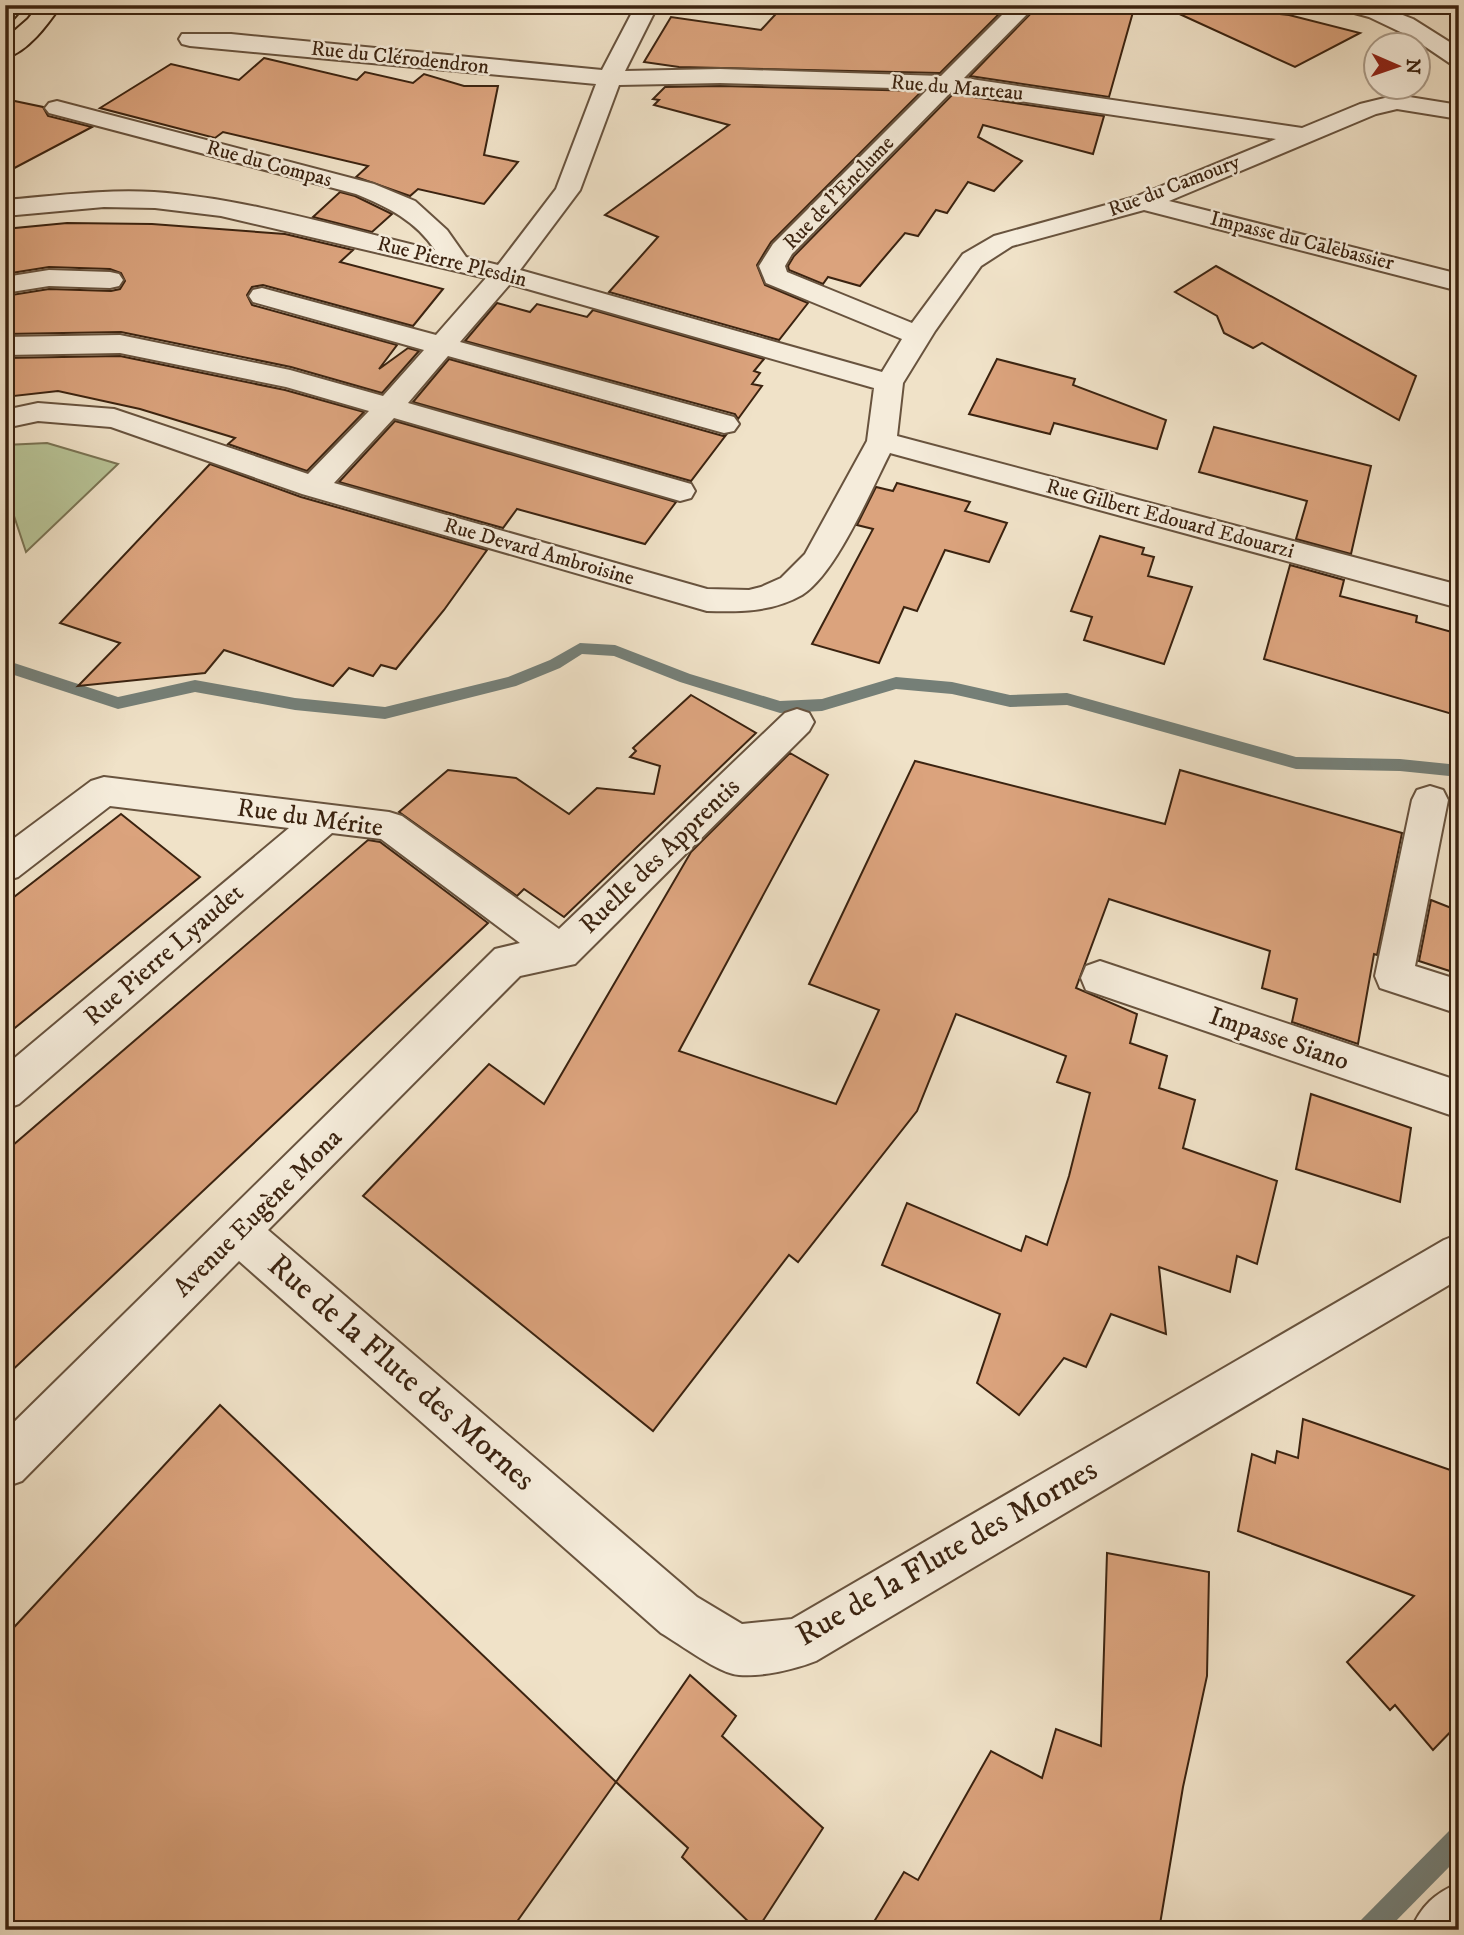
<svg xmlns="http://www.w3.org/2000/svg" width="1464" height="1935" font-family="'IM FELL DW Pica',serif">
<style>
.green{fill:#b8c497;stroke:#7a7454;stroke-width:2}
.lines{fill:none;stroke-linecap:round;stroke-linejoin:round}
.stream{fill:#757f77;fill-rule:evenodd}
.building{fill:#dba37d;stroke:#3b2310;stroke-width:2}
.minor-casing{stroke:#68533e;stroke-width:4}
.highway-casing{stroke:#3b2310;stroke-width:4}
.minor{fill:#f5ecdb;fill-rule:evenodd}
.highway{fill:#f0e2c8;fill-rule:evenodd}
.labels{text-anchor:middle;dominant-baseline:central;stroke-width:5;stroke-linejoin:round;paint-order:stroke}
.far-street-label{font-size:21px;fill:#3b2310;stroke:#f5ecdb}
.street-label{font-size:26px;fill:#3b2310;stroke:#f5ecdb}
.near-street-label{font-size:32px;fill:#3b2310;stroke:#f5ecdb}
</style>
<rect width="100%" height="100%" fill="#f0e2c8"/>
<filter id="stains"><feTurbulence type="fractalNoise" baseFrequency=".00286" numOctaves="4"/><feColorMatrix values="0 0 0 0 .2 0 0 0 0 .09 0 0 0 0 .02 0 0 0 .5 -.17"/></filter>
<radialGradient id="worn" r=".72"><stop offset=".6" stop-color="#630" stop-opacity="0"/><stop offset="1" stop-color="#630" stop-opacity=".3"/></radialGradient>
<!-- green -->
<polygon class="green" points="47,443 118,464 26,552 5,489 5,445"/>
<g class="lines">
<!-- stream -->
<g class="stream">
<polygon points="580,643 615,645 690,674 780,701 822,699 896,677 952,682 1010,695 1067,693 1296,757 1400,759 1459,765 1459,777 1400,771 1296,769 1067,705 1010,707 952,694 896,689 822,711 780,713 680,682 614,656 582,654 560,668 516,686 385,719 295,710 195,692 118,709 5,672 5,660 118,697 195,680 295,698 385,707 508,677 550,660"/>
<polygon points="1459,1827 1459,1857 1387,1930 1357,1930 1360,1921 1450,1830"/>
</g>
</g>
<!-- building -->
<g class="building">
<polygon points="784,5 1008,5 940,73 679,67 644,62 671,17 761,30"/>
<polygon points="1039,5 1135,5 1109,97 970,76"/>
<polygon points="1252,5 1266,9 1269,13 1289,15 1360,33 1295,67 1162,6"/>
<polygon points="264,58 357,80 365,72 413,83 424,74 464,86 498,86 484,155 518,162 484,204 418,189 410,196 356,177 368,166 223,132 215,138 100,108 171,64 239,80"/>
<polygon points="720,86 922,91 771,242 757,265 765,285 808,303 779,340 609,292 658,237 605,215 729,125 654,105 659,100 653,99 665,87"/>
<polygon points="953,94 1104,116 1093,154 983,125 978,137 1022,161 994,191 968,182 947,213 936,210 918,236 905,233 860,286 828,277 823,284 789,270 788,266 794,256"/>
<polygon points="5,99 43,107 48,116 92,127 5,173"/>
<polygon points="340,192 355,196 392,214 372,232 313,217"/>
<polygon points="67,223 152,224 285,234 353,250 340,262 443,289 413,326 263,285 252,287 247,295 252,305 397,345 379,369 408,348 419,351 382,393 291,367 121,332 5,334 5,296 49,289 111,291 120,289 125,281 121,273 110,269 49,267 5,274 5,229"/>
<polygon points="1216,266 1416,376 1399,420 1262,343 1253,348 1224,333 1217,316 1175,292"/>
<polygon points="497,303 530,312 537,304 587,317 593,310 764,359 754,371 760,373 752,384 762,386 738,419 735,414 465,341"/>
<polygon points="120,356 285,390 364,412 307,471 228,444 235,438 140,409 58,391 5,397 5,358"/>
<polygon points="449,359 723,436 726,435 691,481 413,402"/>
<polygon points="997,359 1075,379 1073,385 1166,420 1157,449 1054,423 1050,434 969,414"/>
<polygon points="395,421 676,502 645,544 517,509 503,528 339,482"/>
<polygon points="1214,427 1371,466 1351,554 1296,539 1307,501 1199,472"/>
<polygon points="210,464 301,497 487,550 444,610 396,669 381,665 373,676 349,668 333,686 224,650 205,673 78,686 120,643 60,623"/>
<polygon points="897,483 970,502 965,511 1007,523 989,562 945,550 917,611 904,607 879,663 812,644 873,529 857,525 876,487 893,491"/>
<polygon points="1100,536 1144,548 1142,554 1154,557 1148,576 1192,587 1164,664 1084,640 1092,617 1071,611"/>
<polygon points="1290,565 1344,580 1340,596 1417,616 1416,622 1459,634 1459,716 1264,659"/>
<polygon points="691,695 756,733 564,917 524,889 517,896 399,812 448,770 516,778 569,814 597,788 654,794 660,766 630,757 636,751 633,748"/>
<polygon points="790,753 828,775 679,1051 836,1104 879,1010 809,984 915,761 1165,824 1180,770 1402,833 1377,955 1374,954 1358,1044 1292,1022 1297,999 1262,988 1270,951 1109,899 1076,988 1137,1014 1130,1043 1167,1056 1159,1088 1195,1100 1183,1148 1277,1181 1257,1264 1237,1256 1230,1292 1159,1267 1166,1334 1111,1314 1086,1367 1064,1358 1019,1415 977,1383 1000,1314 882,1265 907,1203 1021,1251 1026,1236 1047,1245 1069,1176 1090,1093 1057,1082 1066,1056 956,1014 917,1111 798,1262 789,1255 653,1431 363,1196 489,1064 544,1104 691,852"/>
<polygon points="121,814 200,877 5,1036 5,904"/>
<polygon points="368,840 380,842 488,923 5,1377 5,1152"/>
<polygon points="1431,900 1459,911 1459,974 1419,961"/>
<polygon points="1311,1094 1411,1128 1400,1202 1296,1169"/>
<polygon points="220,1405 616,1782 511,1930 5,1930 5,1637"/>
<polygon points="1303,1419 1459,1473 1459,1723 1433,1750 1395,1705 1390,1710 1347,1662 1414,1596 1238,1531 1252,1454 1275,1463 1277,1451 1298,1458"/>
<polygon points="1107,1553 1209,1572 1207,1676 1183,1787 1159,1930 869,1930 904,1872 918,1880 991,1751 1042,1778 1056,1729 1101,1746"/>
<polygon points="690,1675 736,1716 722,1736 823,1828 757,1930 682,1857 688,1848 616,1782"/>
</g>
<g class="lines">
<defs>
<g id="minor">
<path d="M 636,5 L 658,5 L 625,71 L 720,69 L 941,76 L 1012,5 L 1036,5 L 964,78 L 1302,128 L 1360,104 L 1397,95 L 1459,105 L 1459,119 L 1397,109 L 1376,114 L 1169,201 L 1459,274 L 1459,291 L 1144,210 L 1012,246 L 981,266 L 935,331 L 903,383 L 897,436 L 1459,585 L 1459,608 L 890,453 C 871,490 836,574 802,595 C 772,612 740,612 707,611 L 302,494 L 111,427 L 38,421 L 5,428 L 5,410 L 38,403 L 114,409 L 308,474 L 369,411 L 286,387 L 120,353 L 5,355 L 5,337 L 120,335 L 290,370 L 383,396 L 424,350 L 253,302 L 249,296 L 253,290 L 262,288 L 436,335 L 486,278 L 221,216 L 155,208 L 104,207 L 5,216 L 5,200 C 55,196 104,189 154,192 C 245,198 346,229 435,250 C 416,221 388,207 356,194 L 49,113 L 45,108 L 49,103 L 57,101 L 374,184 L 415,201 L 447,230 L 466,257 L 498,265 L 556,189 L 596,84 L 190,46 L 182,44 L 179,39 L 182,34 L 231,34 L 602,70 ZM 720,83 L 928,89 L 773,244 L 759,266 L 766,283 L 902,339 L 882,372 L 520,270 L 580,190 L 619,85 ZM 952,91 L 1276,139 L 1135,197 L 994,236 L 963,254 L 912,323 L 787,272 L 785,266 L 792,254 ZM 510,284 L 874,388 L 867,441 L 805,554 L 781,578 L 761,587 L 749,590 L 707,589 L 334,483 L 394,418 L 680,501 L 691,498 L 695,491 L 691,484 L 408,403 L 448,356 L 724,433 L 734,431 L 739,424 L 734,417 L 460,342 Z"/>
<polygon points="1267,5 1377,5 1413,19 1459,48 1459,66 1451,64 1411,37 1369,17 1336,8 1328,12 1278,12 1270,10"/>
<polygon points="49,270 110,272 119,274 123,280 119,286 110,288 49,286 5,293 5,277"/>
<path d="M 797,709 L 809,713 L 814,722 L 809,731 L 575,964 L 520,976 L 268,1230 L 697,1597 L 742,1624 L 792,1619 L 1444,1240 L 1459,1234 L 1459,1279 L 816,1661 C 796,1669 762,1677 739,1675 C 719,1674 680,1644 661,1633 L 239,1261 L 22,1481 L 5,1487 L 5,1431 L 495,949 L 520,943 L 381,839 L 332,833 L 19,1104 L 5,1109 L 5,1066 L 289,828 L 110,806 L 18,877 L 5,881 L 5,845 L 91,781 L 104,777 L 389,812 L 402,816 L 559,929 L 785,713 Z"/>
<polygon points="1430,786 1443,790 1448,800 1415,966 1459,980 1459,1014 1380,988 1375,976 1412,800 1417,790"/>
<polygon points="1100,961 1459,1081 1459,1118 1086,990 1081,978 1086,966"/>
<path d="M 1459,1883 L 1459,1930 L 1411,1930 C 1421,1906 1435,1893 1459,1883 Z"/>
</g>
<g id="highway">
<polygon points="5,5 25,5 13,19 5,21"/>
<path d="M 39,5 L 61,5 C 48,24 28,52 5,58 L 5,39 L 28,19 Z"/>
</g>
</defs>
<!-- minor casing -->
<use href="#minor" class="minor-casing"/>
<!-- highway casing -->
<use href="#highway" class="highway-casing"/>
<!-- minor -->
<use href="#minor" class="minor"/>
<!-- highway -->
<use href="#highway" class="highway"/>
</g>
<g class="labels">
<!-- far-street labels -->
<g class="far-street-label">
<text transform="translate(400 58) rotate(6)">Rue du Clérodendron</text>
<text transform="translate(957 88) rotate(5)">Rue du Marteau</text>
<text transform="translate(269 164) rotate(15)">Rue du Compas</text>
<text transform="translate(1174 186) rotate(-21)">Rue du Camoury</text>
<text transform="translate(839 193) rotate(-46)">Rue de l'Enclume</text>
<text transform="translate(1302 241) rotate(14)">Impasse du Calebassier</text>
<text transform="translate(452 262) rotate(14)">Rue Pierre Plesdin</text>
<text transform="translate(1170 519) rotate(15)">Rue Gilbert Edouard Edouarzi</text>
<text transform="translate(539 552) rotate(16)">Rue Devard Ambroisine</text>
</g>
<!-- street labels -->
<g class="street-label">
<text transform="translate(310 818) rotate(8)">Rue du Mérite</text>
<text transform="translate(660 856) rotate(-44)">Ruelle des Apprentis</text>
<text transform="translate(164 955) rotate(-41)">Rue Pierre Lyaudet</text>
<text transform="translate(1279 1039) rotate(19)">Impasse Siano</text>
<text transform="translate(258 1213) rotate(-45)">Avenue Eugène Mona</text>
</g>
<!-- near-street labels -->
<g class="near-street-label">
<text transform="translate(401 1373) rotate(41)">Rue de la Flute des Mornes</text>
<text transform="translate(947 1553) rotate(-30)">Rue de la Flute des Mornes</text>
</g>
</g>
<!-- margin -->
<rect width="1464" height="1935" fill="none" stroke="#f0e2c8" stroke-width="28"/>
<rect x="7" y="7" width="1450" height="1921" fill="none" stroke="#3b2310" stroke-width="3.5"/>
<rect x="14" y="14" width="1436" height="1907" fill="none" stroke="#3b2310" stroke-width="2"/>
<!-- north arrow -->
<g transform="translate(1397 66) rotate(92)"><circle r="33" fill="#f5ecdb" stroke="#ab9c8a" stroke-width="2"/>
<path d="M0-5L12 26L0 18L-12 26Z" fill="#8f2418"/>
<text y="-10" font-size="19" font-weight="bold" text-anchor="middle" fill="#3b2310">N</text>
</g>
<rect width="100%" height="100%" filter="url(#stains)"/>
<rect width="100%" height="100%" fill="url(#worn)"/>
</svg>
